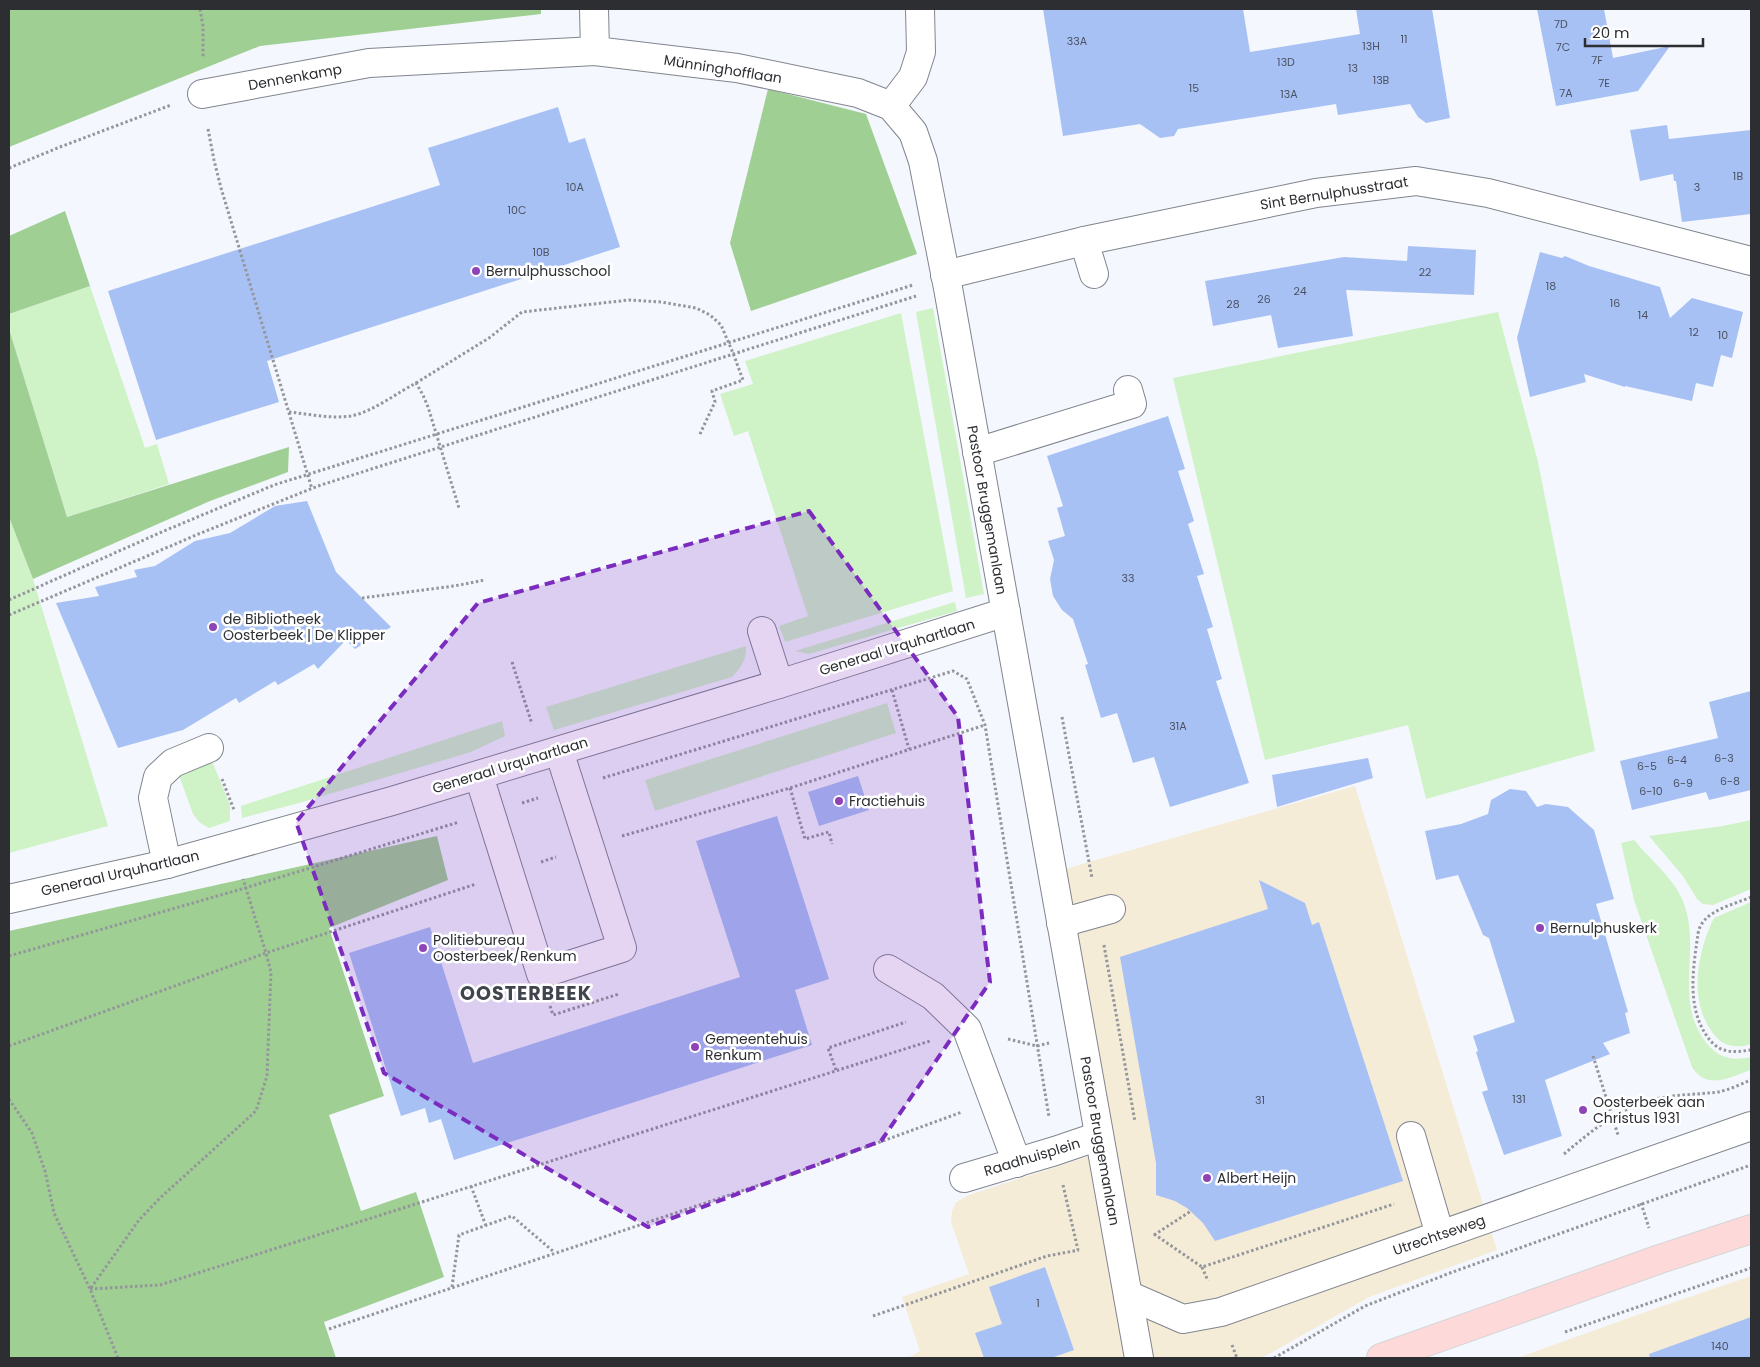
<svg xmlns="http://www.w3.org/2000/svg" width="1760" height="1367" font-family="Poppins,sans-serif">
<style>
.commercial{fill:#f5ecd7}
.green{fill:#cff2c7}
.forest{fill:#9fcf93}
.building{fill:#a8c1f5}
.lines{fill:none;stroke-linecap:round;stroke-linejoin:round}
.minor-casing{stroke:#80858e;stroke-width:30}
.major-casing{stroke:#d5d5d6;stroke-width:30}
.path{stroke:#94969b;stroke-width:3;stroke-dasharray:2.5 2.5;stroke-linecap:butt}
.minor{stroke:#fff;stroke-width:28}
.major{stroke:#fddad9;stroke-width:28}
.marked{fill:#7b2cbf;fill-opacity:0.2;stroke:#7b2cbf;stroke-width:4;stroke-dasharray:10 6;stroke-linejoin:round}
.poi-dot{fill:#8e44b7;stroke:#fff;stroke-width:2}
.labels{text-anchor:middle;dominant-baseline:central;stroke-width:5;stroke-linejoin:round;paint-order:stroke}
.number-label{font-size:11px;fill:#4b5363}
.street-label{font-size:14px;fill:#2c2e32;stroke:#fff}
.poi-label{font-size:14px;fill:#2c2e32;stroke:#fff;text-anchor:start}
.district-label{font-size:19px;font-weight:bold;letter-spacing:1px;fill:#40444c;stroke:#fff}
</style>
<rect width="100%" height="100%" fill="#f4f7fd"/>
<!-- commercial -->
<g class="commercial">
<polygon points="1355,786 1497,1250 1369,1297 1273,1352 1260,1358 908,1358 920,1351 902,1297 969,1274 951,1222 952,1211 956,1202 969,1195 1114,1148 1065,869"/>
<polygon points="1751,1276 1751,1358 1517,1358 1651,1310"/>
</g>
<!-- green -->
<g class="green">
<polygon points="90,286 145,448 157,444 169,484 67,517 9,329 9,314"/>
<polygon points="933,308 984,594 966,598 916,312"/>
<polygon points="1498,312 1538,462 1595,751 1426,799 1408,725 1265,760 1173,378"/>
<polygon points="901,313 953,591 785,642 779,626 808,616 748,431 734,436 720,394 753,384 745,361"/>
<polygon points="9,517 33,579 108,826 9,853"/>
<polygon points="955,602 957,611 809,654 795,651"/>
<path d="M 746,646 C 747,660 741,667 732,677 L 554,730 L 546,707 Z"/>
<polygon points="887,703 896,733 655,811 645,780"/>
<polygon points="502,721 505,736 471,752 299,803 242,818 241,806"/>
<polygon points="209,754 230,805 230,821 209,828 199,822 193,814 179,775"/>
<polygon points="1751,820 1751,889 1713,905 1703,904 1697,899 1683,876 1649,836 1723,826"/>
<path d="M 1634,840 C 1652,862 1679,882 1686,910 C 1699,956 1674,1002 1707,1044 C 1719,1058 1733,1061 1751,1057 L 1751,1070 C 1730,1077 1707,1091 1692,1067 L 1634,900 L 1621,843 Z"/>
<path d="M 1751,902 L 1751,1044 C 1741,1048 1726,1047 1718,1039 C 1687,1007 1696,954 1714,918 Z"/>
</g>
<!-- forest -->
<g class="forest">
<polygon points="9,9 541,9 541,14 260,46 9,147"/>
<polygon points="768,89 866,114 917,254 751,311 730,243"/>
<polygon points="65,211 90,286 9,314 9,236"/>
<polygon points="9,329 67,517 289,447 288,472 210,501 33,579 9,517"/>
<polygon points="437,836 448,880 329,928 384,1096 329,1115 361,1211 416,1192 444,1277 324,1322 336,1358 9,1358 9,931"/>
</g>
<!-- building -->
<g class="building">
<polygon points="1043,9 1243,9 1250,52 1360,34 1356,9 1432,9 1450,118 1426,123 1418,117 1410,104 1338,115 1336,104 1178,129 1174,136 1160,138 1140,124 1063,136"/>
<polygon points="1537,9 1604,9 1613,58 1670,46 1638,91 1556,106"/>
<polygon points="558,107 569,143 585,138 620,247 267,361 279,402 156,440 108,291 440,185 428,148"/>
<polygon points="1667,125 1669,139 1751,130 1751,214 1682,222 1676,181 1674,181 1673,174 1640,181 1630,130"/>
<polygon points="1408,246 1476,250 1474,295 1346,290 1353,336 1278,348 1271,315 1213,326 1205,281 1344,257 1407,261"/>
<polygon points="1540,252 1562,258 1565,256 1589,266 1660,287 1670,318 1692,298 1743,312 1732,358 1721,355 1713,387 1696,383 1692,401 1625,386 1625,387 1584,374 1586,382 1530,397 1517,338"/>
<polygon points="1168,416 1185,469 1178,471 1194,521 1188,524 1204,574 1197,576 1213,627 1207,629 1222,679 1216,681 1249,783 1170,807 1154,757 1133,763 1117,713 1101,718 1085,665 1088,664 1073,619 1062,610 1053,596 1050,579 1054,560 1048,541 1065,536 1057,508 1063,506 1047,456"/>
<polygon points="307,501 336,572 391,627 355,649 346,640 318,669 314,664 278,685 275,681 239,703 236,698 183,730 118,748 56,603 99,596 95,587 137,577 134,570 155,566 195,541 230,533 275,506"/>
<polygon points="1751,691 1751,790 1709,800 1706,792 1632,810 1620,761 1718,738 1709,702"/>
<polygon points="1368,758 1373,778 1277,807 1272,775"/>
<polygon points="858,776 869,810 819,826 808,792"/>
<polygon points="1510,789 1526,791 1537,807 1546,804 1568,807 1594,830 1614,899 1596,904 1628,1012 1625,1013 1630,1033 1603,1043 1610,1054 1545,1080 1562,1136 1504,1155 1482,1092 1488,1090 1476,1052 1478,1051 1473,1036 1515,1022 1489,938 1483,935 1458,875 1436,880 1425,831 1461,824 1488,814 1491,800"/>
<polygon points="777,816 829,979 795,990 812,1045 454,1160 441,1119 429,1123 425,1108 401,1116 349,953 430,927 473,1063 740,977 696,841"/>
<polygon points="1259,880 1305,903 1312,925 1319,922 1403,1181 1215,1241 1203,1223 1187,1208 1175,1201 1156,1195 1156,1163 1120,957 1268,909"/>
<polygon points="1045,1267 1074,1350 1051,1358 984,1358 975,1333 1002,1324 989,1287"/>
<polygon points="1751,1317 1751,1358 1650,1358 1649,1354"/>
</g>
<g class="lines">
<defs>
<g id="minor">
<polyline points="594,9 595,51 737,68 858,93 891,106 913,132 923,161 948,288 1139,1358"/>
<polyline points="202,94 369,63 595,51"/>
<polyline points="891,106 913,77 921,52 920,9"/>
<polyline points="1084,241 1094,274"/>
<polyline points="945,275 1084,241 1316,193 1416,181 1488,193 1751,261"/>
<polyline points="977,452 1132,404 1128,390"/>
<polyline points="762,631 779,684"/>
<polyline points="479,776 541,974 622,948 559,751"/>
<polyline points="167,864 153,798 158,777 173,763 209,748"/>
<polyline points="9,899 167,864 392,801 779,684 1006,612"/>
<polyline points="1061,923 1111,909"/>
<polyline points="888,969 933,996 967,1029 1017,1163"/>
<polyline points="1411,1136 1440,1235"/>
<polyline points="964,1178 1055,1151 1099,1136"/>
<polyline points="1128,1295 1183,1319 1221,1312 1751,1126"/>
</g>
<polyline id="major" points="1381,1358 1660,1259 1751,1229"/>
</defs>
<!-- minor casing -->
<use href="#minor" class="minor-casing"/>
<!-- major casing -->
<use href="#major" class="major-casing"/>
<!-- path -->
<g class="path">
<polyline points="200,9 203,26 203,58"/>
<polyline points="208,129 214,160 221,188 312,489"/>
<polyline points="9,168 60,147 171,105"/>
<polyline points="416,383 489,338 522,312 629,300 661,302 696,308 710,315 721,325 733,353 743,380 712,391 715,402 699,436"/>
<path d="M 289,412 C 309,414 331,419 351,416 C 372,412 397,393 416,383 L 423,395 L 428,407 L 459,508"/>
<polyline points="362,598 454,586 485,580"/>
<polyline points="9,600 164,531 274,485 913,285"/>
<polyline points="9,615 201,533 318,486 916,296"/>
<polyline points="512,662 532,724"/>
<polyline points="892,690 909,749"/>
<polyline points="1062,717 1092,878"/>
<polyline points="603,778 953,671 967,679 985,725 1049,1117"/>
<polyline points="222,779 234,810"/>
<polyline points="790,788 805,839 829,832 832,844"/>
<polyline points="522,803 538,798"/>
<polyline points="622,836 790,788 985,725"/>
<polyline points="541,862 556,857"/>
<path d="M 1751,897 C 1733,905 1701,911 1698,934 C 1693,969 1686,1009 1709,1039 C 1713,1044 1719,1049 1724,1050 C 1733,1053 1742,1051 1751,1050"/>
<polyline points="1104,945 1135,1122"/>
<polyline points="9,956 245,888 459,822"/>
<polyline points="550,1006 553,1015 619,994"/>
<polyline points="1008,1039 1037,1046 1049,1043"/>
<polyline points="9,1046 266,953 476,884"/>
<polyline points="1593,1056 1618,1135"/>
<polyline points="836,1070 828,1048 906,1022"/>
<polyline points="9,1099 32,1133 45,1171 54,1213 90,1289 118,1358"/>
<path d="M 1564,1154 C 1589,1133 1614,1112 1645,1102 C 1669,1094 1694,1095 1718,1092 C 1729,1090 1741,1084 1751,1080"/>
<polyline points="1063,1185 1078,1250"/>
<polyline points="471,1186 486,1226"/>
<polyline points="1641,1203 1649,1228"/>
<polyline points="1154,1234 1202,1267 1394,1204"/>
<polyline points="1154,1235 1191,1211"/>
<polyline points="1202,1267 1208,1281"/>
<polyline points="452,1287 459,1235 512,1216 554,1252"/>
<polyline points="91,1288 139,1220 160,1198 256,1111 267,1076 271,972 266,953 243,879"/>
<polyline points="90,1289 160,1285 930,1041"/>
<polyline points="873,1316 1047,1256 1079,1250"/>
<polyline points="329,1329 798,1172 962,1112"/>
<polyline points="1565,1332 1751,1268"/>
<polyline points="1232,1345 1237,1358"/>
<polyline points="1274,1358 1365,1306 1450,1273 1748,1166"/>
</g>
<!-- minor -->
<use href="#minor" class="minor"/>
<!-- major -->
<use href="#major" class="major"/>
</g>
<!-- marked area -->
<path class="marked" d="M 809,511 L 958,717 L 990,982 L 881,1141 L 648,1227 L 384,1073 L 296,822 L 478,603 Z"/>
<!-- markers -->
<g class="poi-dot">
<circle cx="476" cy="271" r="5"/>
<circle cx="213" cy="627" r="5"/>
<circle cx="839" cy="801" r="5"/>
<circle cx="1540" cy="928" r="5"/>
<circle cx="423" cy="948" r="5"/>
<circle cx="695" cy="1047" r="5"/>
<circle cx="1583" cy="1110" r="5"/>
<circle cx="1207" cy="1178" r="5"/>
</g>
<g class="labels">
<!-- number labels -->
<g class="number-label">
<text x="1561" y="24">7D</text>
<text x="1404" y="39">11</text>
<text x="1077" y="41">33A</text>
<text x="1371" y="46">13H</text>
<text x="1563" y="47">7C</text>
<text x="1597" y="60">7F</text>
<text x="1286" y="62">13D</text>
<text x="1353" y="68">13</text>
<text x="1381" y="80">13B</text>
<text x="1604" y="83">7E</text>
<text x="1194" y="88">15</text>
<text x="1566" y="93">7A</text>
<text x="1289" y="94">13A</text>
<text x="1738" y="176">1B</text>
<text x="575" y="187">10A</text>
<text x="1697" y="187">3</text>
<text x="517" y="210">10C</text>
<text x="541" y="252">10B</text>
<text x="1425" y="272">22</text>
<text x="1551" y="286">18</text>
<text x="1300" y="291">24</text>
<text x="1264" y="299">26</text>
<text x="1615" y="303">16</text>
<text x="1233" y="304">28</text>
<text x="1643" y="315">14</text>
<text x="1694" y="332">12</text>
<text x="1723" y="335">10</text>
<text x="1128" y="578">33</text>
<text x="1178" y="726">31A</text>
<text x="1724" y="758">6-3</text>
<text x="1677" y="760">6-4</text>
<text x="1647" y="766">6-5</text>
<text x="1730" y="781">6-8</text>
<text x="1683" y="783">6-9</text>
<text x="1651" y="791">6-10</text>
<text x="1519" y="1099">131</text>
<text x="1260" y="1100">31</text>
<text x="1038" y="1303">1</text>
<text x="1720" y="1346">140</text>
</g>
<!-- street labels -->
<g class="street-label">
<text transform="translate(723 69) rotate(9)">Münninghofflaan</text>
<text transform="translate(295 77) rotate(-10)">Dennenkamp</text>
<text transform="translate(1334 193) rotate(-9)">Sint Bernulphusstraat</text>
<text transform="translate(987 510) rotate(80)">Pastoor Bruggemanlaan</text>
<text transform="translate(897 647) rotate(-17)">Generaal Urquhartlaan</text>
<text transform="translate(510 765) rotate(-17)">Generaal Urquhartlaan</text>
<text transform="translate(120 873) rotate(-13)">Generaal Urquhartlaan</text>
<text transform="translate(1100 1141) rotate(80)">Pastoor Bruggemanlaan</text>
<text transform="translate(1032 1157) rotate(-17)">Raadhuisplein</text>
<text transform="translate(1439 1235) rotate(-19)">Utrechtseweg</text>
</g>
<!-- poi labels -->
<g class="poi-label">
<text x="486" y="271">Bernulphusschool</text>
<text x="223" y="619">de Bibliotheek<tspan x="223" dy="16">Oosterbeek | De Klipper</tspan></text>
<text x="849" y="801">Fractiehuis</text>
<text x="1550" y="928">Bernulphuskerk</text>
<text x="433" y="940">Politiebureau<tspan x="433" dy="16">Oosterbeek/Renkum</tspan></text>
<text x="705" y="1039">Gemeentehuis<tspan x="705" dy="16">Renkum</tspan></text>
<text x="1593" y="1102">Oosterbeek aan<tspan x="1593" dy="16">Christus 1931</tspan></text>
<text x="1217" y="1178">Albert Heijn</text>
</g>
<!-- district labels -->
<g class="district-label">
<text x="526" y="993">OOSTERBEEK</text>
</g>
</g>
<!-- border -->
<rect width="1760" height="1367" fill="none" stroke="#2c2e32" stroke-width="20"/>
<!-- scale -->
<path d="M1585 38v8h118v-8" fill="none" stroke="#2c2e32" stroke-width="2.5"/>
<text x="1592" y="38" font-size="15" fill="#2c2e32" stroke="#ffffff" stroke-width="4" paint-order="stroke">20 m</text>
</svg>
